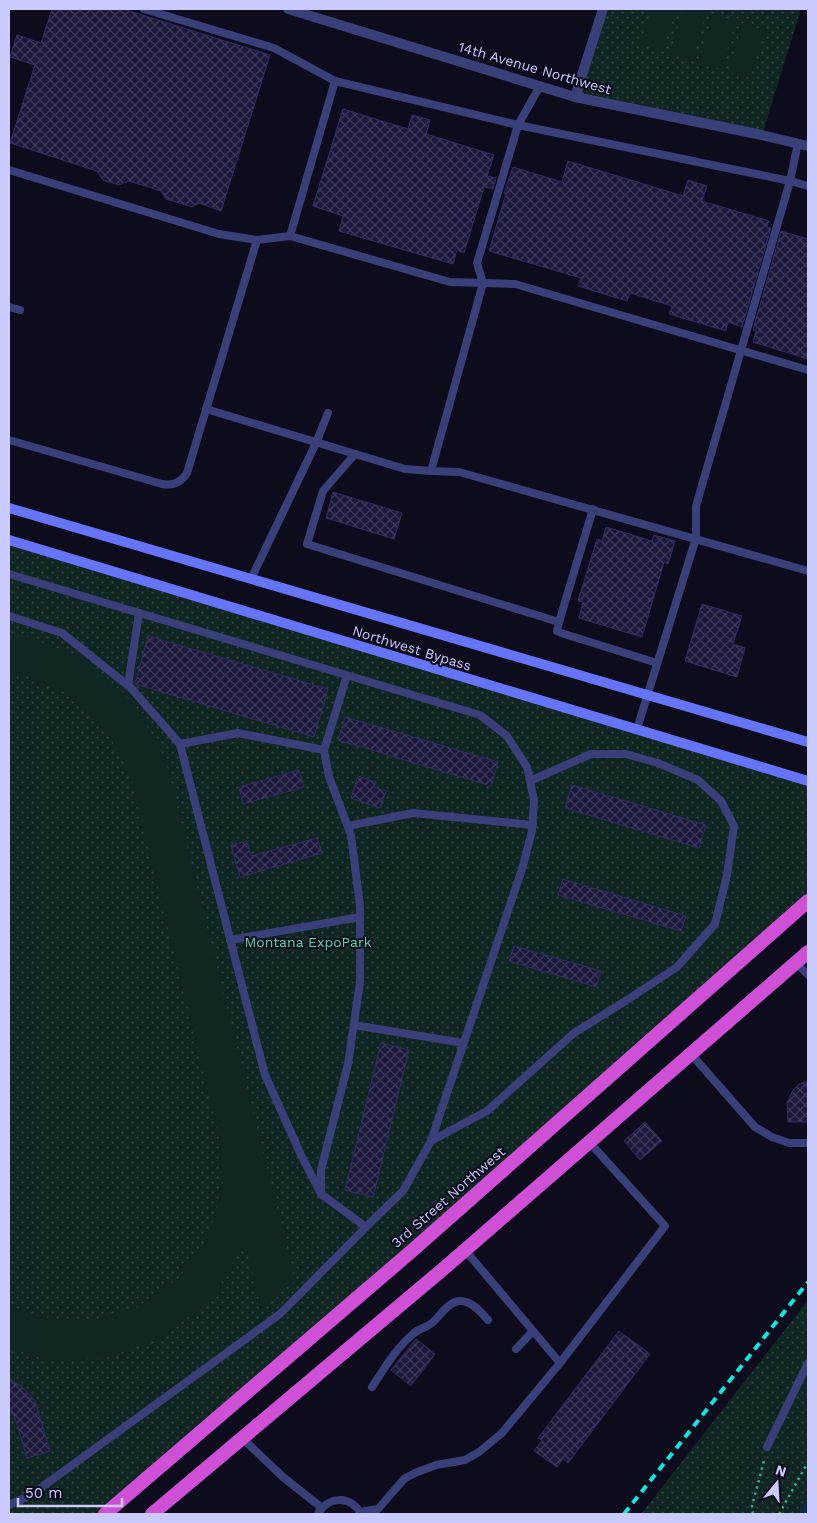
<svg xmlns="http://www.w3.org/2000/svg" width="817" height="1523" font-family="'Work Sans',sans-serif">
<style>
.park{fill:url(#park-dots)}
.garden{fill:#102622}
.water{fill:#0d273f}
.building{fill:url(#building-cross-hatch);stroke:#302c67}
.lines{fill:none;stroke-linecap:round;stroke-linejoin:round}
.path{stroke:#32a992;stroke-width:2.5;stroke-dasharray:2.5 4;stroke-linecap:butt}
.service{stroke:#393f79;stroke-width:8}
.minor{stroke:#393f79;stroke-width:10}
.secondary{stroke:#6574f9;stroke-width:10}
.trunk{stroke:#cf50d6;stroke-width:14}
.rail{stroke:#0ae9e3;stroke-width:4;stroke-dasharray:8 6;stroke-linecap:butt}
.labels{text-anchor:middle;dominant-baseline:central;stroke-width:4;stroke-linejoin:round;paint-order:stroke}
.street-label{font-size:14px;fill:#cacafd;stroke:#0d0c1c}
.park-label{font-size:14px;fill:#5ad8a9;stroke:#0d0c1c}
</style>
<defs>
<pattern id="park-dots" width="8" height="8" patternUnits="userSpaceOnUse" patternTransform="scale(1.25)"><rect width="8" height="8" fill="#102622"/><path d="M2 2h.1M6 6h.1" fill="none" stroke="#314443" stroke-width="1.8" stroke-linecap="round"/></pattern>
<pattern id="building-cross-hatch" width="8" height="8" patternUnits="userSpaceOnUse" patternTransform="scale(1.25)"><rect width="8" height="8" fill="#1c193c"/><path d="M0 0l8 8M0 8l8-8" fill="none" stroke="#3c3959"/></pattern>
</defs>
<rect width="100%" height="100%" fill="#0d0c1c"/>
<!-- park -->
<g class="park">
<polygon points="603,9 801,9 762,135 575,97"/>
<polygon points="9,541 808,781 808,900 105,1514 9,1514"/>
<polygon points="808,1300 808,1496 801,1507 799,1514 641,1514"/>
</g>
<!-- garden -->
<g class="garden">
<polygon points="652,9 676,9 663,51 641,44"/>
<polygon points="683,9 698,9 706,11 692,60 670,53"/>
<polygon points="714,14 736,21 721,69 699,62"/>
<polygon points="743,23 764,30 750,78 728,72"/>
<polygon points="9,635 25,636 85,659 133,702 165,758 295,1281 261,1308 245,1243 213,1296 165,1336 106,1358 44,1359 9,1348 9,1305 38,1317 89,1321 138,1307 180,1277 209,1235 223,1186 219,1135 130,774 106,729 70,695 24,675 9,673"/>
</g>
<!-- water -->
<polygon class="water" points="808,1496 808,1514 799,1514 800,1507"/>
<!-- building -->
<g class="building">
<polygon points="52,9 123,9 270,55 221,211 199,203 192,207 166,199 161,191 129,181 119,185 103,180 97,171 10,143 35,65 10,57 17,35 41,43"/>
<polygon points="343,109 408,129 412,115 430,120 426,134 494,155 487,176 496,178 493,189 484,187 464,253 457,250 453,264 339,231 343,216 313,206"/>
<polygon points="568,161 683,196 688,180 707,186 702,201 769,221 767,227 771,228 742,327 728,322 726,331 669,314 672,306 630,293 627,301 578,286 581,278 489,251 506,193 504,193 513,167 562,182"/>
<polygon points="781,231 808,239 808,359 753,342 756,331 753,330"/>
<polygon points="333,492 402,513 394,539 326,518"/>
<polygon points="606,527 652,541 654,535 675,541 668,564 664,562 642,637 579,618 583,602 578,601 597,539 602,541"/>
<polygon points="702,604 742,616 733,644 745,648 737,677 685,661"/>
<polygon points="148,636 328,689 314,737 135,684"/>
<polygon points="345,717 498,762 491,786 338,740"/>
<polygon points="299,770 304,787 243,804 239,787"/>
<polygon points="358,776 376,782 374,787 386,791 380,808 351,798"/>
<polygon points="572,785 706,825 699,848 565,808"/>
<polygon points="317,838 322,853 240,877 231,845 247,841 251,856"/>
<polygon points="563,879 686,916 681,931 558,895"/>
<polygon points="514,946 601,971 596,987 509,961"/>
<polygon points="381,1043 409,1050 373,1197 345,1190"/>
<polygon points="808,1081 808,1122 788,1122 787,1103 793,1090 799,1084"/>
<polygon points="645,1122 662,1141 640,1160 624,1141"/>
<polygon points="619,1331 650,1354 568,1463 563,1459 557,1467 534,1451 542,1440 538,1438"/>
<polygon points="416,1339 435,1354 411,1386 391,1370"/>
<polygon points="9,1378 23,1388 35,1401 50,1451 27,1458 15,1418 9,1408"/>
</g>
<g class="lines">
<!-- path -->
<g class="path">
<polyline points="753,1514 752,1506 765,1457"/>
<polyline points="779,1514 808,1462"/>
</g>
<!-- service -->
<g class="service">
<polyline points="144,9 274,48 335,81 290,236"/>
<polyline points="335,81 518,125 790,181 808,186"/>
<polyline points="9,170 219,234 257,240 290,236 450,282 515,284 808,370"/>
<polyline points="9,307 20,310"/>
<polyline points="206,409 405,469 431,471 483,283 477,263 518,125 540,86"/>
<path d="M 9,440 L 162,484 C 173,486 181,483 187,473 L 257,240"/>
<polyline points="355,454 323,491 307,544 559,622 593,509"/>
<polyline points="431,471 459,472 808,571"/>
<polyline points="9,574 480,715 507,736 527,767 534,800 532,831 523,866 431,1141 403,1191 374,1219 280,1314 31,1495 9,1505"/>
<polyline points="251,579 316,443 328,413"/>
<polyline points="9,616 62,633 131,688 180,744 265,1075 301,1155 321,1194"/>
<polyline points="559,622 557,631 561,633 657,663"/>
<polyline points="347,675 324,750 329,777 351,835 360,906 360,982 348,1064 321,1170 321,1194 366,1227"/>
<polyline points="128,685 139,613"/>
<polyline points="637,729 696,538 696,506 790,181 798,143"/>
<polyline points="180,744 238,733 324,750"/>
<polyline points="348,826 413,813 533,825"/>
<polyline points="230,940 360,917"/>
<polyline points="796,963 808,975"/>
<polyline points="354,1025 463,1043"/>
<polyline points="691,1054 755,1127 772,1137 789,1143 808,1143"/>
<polyline points="431,1141 487,1111 574,1033 627,1000 677,967 715,924 727,875 734,826 721,801 698,780 658,763 626,754 591,754 530,781"/>
<polyline points="465,1250 560,1363"/>
<polyline points="516,1349 533,1331"/>
<path d="M 372,1387 C 384,1369 396,1348 413,1334 C 419,1328 427,1328 433,1322 C 440,1316 449,1301 460,1301 C 472,1301 481,1312 488,1320"/>
<polyline points="242,1438 283,1477 322,1508"/>
<polyline points="767,1447 808,1363"/>
<polyline points="360,1512 378,1509 404,1479 415,1473 436,1465 465,1460 479,1452 502,1433 560,1363 665,1226 590,1143"/>
<path d="M 318,1514 C 328,1496 351,1495 361,1514"/>
</g>
<!-- minor -->
<g class="minor">
<polyline points="288,9 575,97 762,135 808,146"/>
<polyline points="575,97 603,9"/>
</g>
<!-- secondary -->
<g class="secondary">
<polyline points="9,508 808,742"/>
<polyline points="9,540 808,781"/>
</g>
<!-- trunk -->
<g class="trunk">
<polyline points="105,1514 414,1249 808,901"/>
<polyline points="152,1514 442,1270 808,952"/>
</g>
<!-- rail -->
<polyline class="rail" points="624,1514 808,1282"/>
</g>
<g class="labels">
<!-- street labels -->
<g class="street-label">
<text transform="translate(535 68) rotate(16)">14th Avenue Northwest</text>
<text transform="translate(412 648) rotate(17)">Northwest Bypass</text>
<text transform="translate(448 1197) rotate(-41)">3rd Street Northwest</text>
</g>
<!-- park labels -->
<g class="park-label">
<text x="308" y="942">Montana ExpoPark</text>
</g>
</g>
<!-- border -->
<rect width="817" height="1523" fill="none" stroke="#cacafd" stroke-width="20"/>
<!-- north arrow -->
<g transform="translate(777 1483) rotate(18)" stroke="#0d0c1c" stroke-width="4" paint-order="stroke">
<path d="M0-4L9 19L0 12L-9 19Z" fill="#cacafd"/>
<text y="-8" font-size="14" font-weight="bold" text-anchor="middle" fill="#cacafd">N</text>
</g>
<!-- scale -->
<path d="M18 1498v8h104v-8" fill="none" stroke="#cacafd" stroke-width="2.5"/>
<text x="25" y="1498" font-size="15" fill="#cacafd" stroke="#0d0c1c" stroke-width="4" paint-order="stroke">50 m</text>
</svg>
